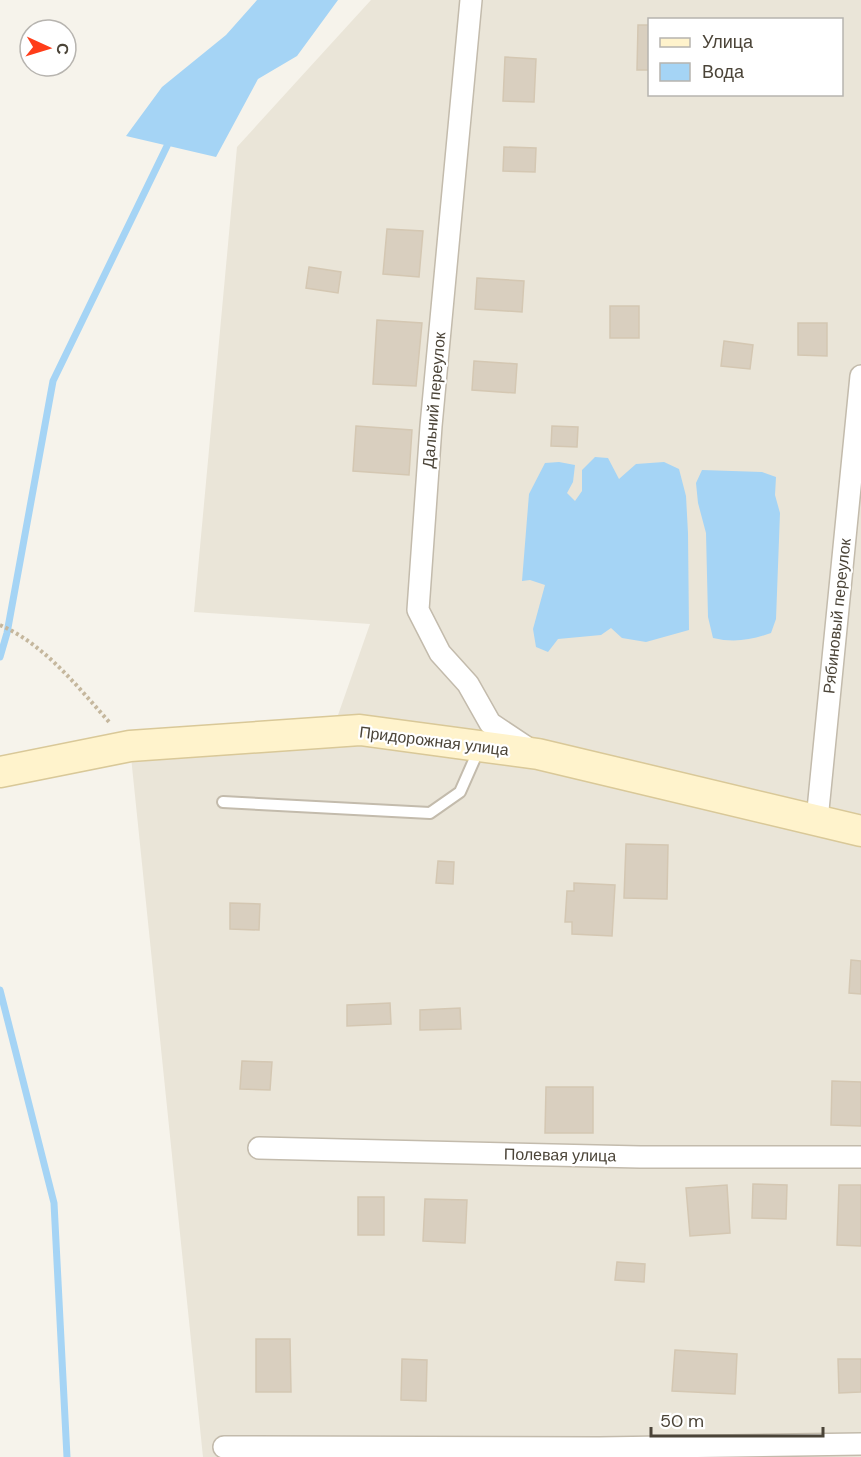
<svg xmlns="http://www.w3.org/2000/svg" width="861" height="1457" font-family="'DM Sans',sans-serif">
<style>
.residential{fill:#eae5d8;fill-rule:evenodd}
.water{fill:#a5d4f5}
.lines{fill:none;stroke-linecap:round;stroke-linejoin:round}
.stream{stroke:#a5d4f5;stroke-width:7}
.building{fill:#d9cfbf;stroke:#d4c7b2;stroke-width:1.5}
.lane-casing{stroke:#c3bbac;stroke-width:14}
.street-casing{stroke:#c3bbac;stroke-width:24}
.secondary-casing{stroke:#d9c898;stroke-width:33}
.path{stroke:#c5b79d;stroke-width:4;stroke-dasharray:3 3;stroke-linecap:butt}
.lane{stroke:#fff;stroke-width:10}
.street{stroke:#fff;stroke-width:21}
.secondary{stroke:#fff3cc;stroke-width:30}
.labels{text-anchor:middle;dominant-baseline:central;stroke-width:4.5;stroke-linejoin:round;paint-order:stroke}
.street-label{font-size:16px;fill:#4b4438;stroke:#fff}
</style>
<rect width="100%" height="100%" fill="#f6f3eb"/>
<!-- residential -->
<path class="residential" d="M 371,0 L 861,0 L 861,1457 L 203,1457 L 130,747 L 331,735 L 370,624 L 194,612 L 237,147 ZM 650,20 L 842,20 L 842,94 L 650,94 Z"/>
<!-- water -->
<g class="water">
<polygon points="257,0 338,0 297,56 258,79 216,157 126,136 162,87 226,35"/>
<polygon points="595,457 608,458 619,479 636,464 664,462 679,469 686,496 688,533 689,630 646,642 622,638 611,628 601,635 558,639 548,652 536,647 533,629 545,585 530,580 522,581 529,494 545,463 559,462 575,465 573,482 567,493 575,501 582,491 582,470"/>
<path d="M 702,470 L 762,472 L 776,477 L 775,495 L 780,513 L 776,619 L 771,633 C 751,640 734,643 713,638 L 708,617 L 706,533 L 698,503 L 696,483 Z"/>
</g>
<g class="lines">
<!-- stream -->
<g class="stream">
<polyline points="0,657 7,633 53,381 167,146"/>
<polyline points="0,990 54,1203 67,1457"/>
</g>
</g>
<!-- building -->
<g class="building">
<polygon points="638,25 650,25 650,70 637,70"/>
<polygon points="505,57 536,59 534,102 503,101"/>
<polygon points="504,147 536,148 535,172 503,171"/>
<polygon points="387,229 423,231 419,277 383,274"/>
<polygon points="309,267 341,272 338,293 306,288"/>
<polygon points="477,278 524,281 522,312 475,309"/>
<rect x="610" y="306" width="29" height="32"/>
<polygon points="377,320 422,323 416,386 373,384"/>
<polygon points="798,323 827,323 827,356 798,355"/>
<polygon points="724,341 753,345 750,369 721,366"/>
<polygon points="474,361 517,364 515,393 472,390"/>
<polygon points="356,426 412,430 409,475 353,471"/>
<polygon points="552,426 578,427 577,447 551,446"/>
<polygon points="626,844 668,845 667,899 624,898"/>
<polygon points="438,861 454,862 453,884 436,883"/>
<polygon points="574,883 615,885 612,936 572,934 572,922 565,922 567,891 574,891"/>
<polygon points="230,903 260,904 259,930 230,929"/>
<polygon points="851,960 861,961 861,994 849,993"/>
<polygon points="390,1003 391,1024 347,1026 347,1005"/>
<polygon points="460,1008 461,1029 420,1030 420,1010"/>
<polygon points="242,1061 272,1062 270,1090 240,1089"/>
<polygon points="832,1081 861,1082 861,1126 831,1125"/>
<polygon points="546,1087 593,1087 593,1133 545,1133"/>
<polygon points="753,1184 787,1185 786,1219 752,1218"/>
<polygon points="727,1185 730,1233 690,1236 686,1188"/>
<polygon points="839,1185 861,1185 861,1246 837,1245"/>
<rect x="358" y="1197" width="26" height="38"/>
<polygon points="425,1199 467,1200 465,1243 423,1241"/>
<polygon points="617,1262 645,1264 644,1282 615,1280"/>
<polygon points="256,1339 290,1339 291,1392 256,1392"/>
<polygon points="675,1350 737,1354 735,1394 672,1391"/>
<polygon points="402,1359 427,1360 426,1401 401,1400"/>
<polygon points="838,1359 861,1359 861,1392 839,1393"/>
</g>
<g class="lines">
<defs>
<polyline id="lane" points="223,802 430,813 460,792 479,749"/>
<g id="street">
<polyline points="471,0 431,426 418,610 440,653 468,684 490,723 532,751"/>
<polyline points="817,820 861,376"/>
<polyline points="259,1148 640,1157 861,1157"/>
<polyline points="224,1447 599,1448 861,1444"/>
</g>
<polyline id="secondary" points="0,772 130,746 360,730 538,754 861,831"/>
</defs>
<!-- lane casing -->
<use href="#lane" class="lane-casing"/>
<!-- street casing -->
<use href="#street" class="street-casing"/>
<!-- secondary casing -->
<use href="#secondary" class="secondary-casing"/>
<!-- path -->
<path class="path" d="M 0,625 C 45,645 77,686 110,723"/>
<!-- lane -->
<use href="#lane" class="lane"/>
<!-- street -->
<use href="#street" class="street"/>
<!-- secondary -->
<use href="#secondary" class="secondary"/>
</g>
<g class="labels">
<!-- street labels -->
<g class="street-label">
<text transform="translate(434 400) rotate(-85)">Дальний переулок</text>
<text transform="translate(837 616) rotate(-84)">Рябиновый переулок</text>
<text transform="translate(434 741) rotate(7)">Придорожная улица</text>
<text transform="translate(560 1155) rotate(1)">Полевая улица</text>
</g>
</g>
<!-- legend -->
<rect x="648" y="18" width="195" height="78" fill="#ffffff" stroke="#b7b4af" stroke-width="1.5"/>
<rect x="660" y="38" width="30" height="9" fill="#fff3cc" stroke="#b7b4af" stroke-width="1.5"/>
<text x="702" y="48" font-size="18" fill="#4b4438">Улица</text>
<rect x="660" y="63" width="30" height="18" fill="#a5d4f5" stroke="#b7b4af" stroke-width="1.5"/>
<text x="702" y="78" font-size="18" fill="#4b4438">Вода</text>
<!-- north arrow -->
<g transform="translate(48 48) rotate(94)"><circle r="28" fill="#ffffff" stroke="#b7b4af" stroke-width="1.5"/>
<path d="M0-4.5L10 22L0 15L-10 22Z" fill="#ff3d19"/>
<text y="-9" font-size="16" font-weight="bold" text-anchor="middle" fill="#4b4438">С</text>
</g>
<!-- scale -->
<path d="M651 1427v9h172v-9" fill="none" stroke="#4b4438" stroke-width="3"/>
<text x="660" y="1427" font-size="18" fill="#4b4438" stroke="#ffffff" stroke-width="4.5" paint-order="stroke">50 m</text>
</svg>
